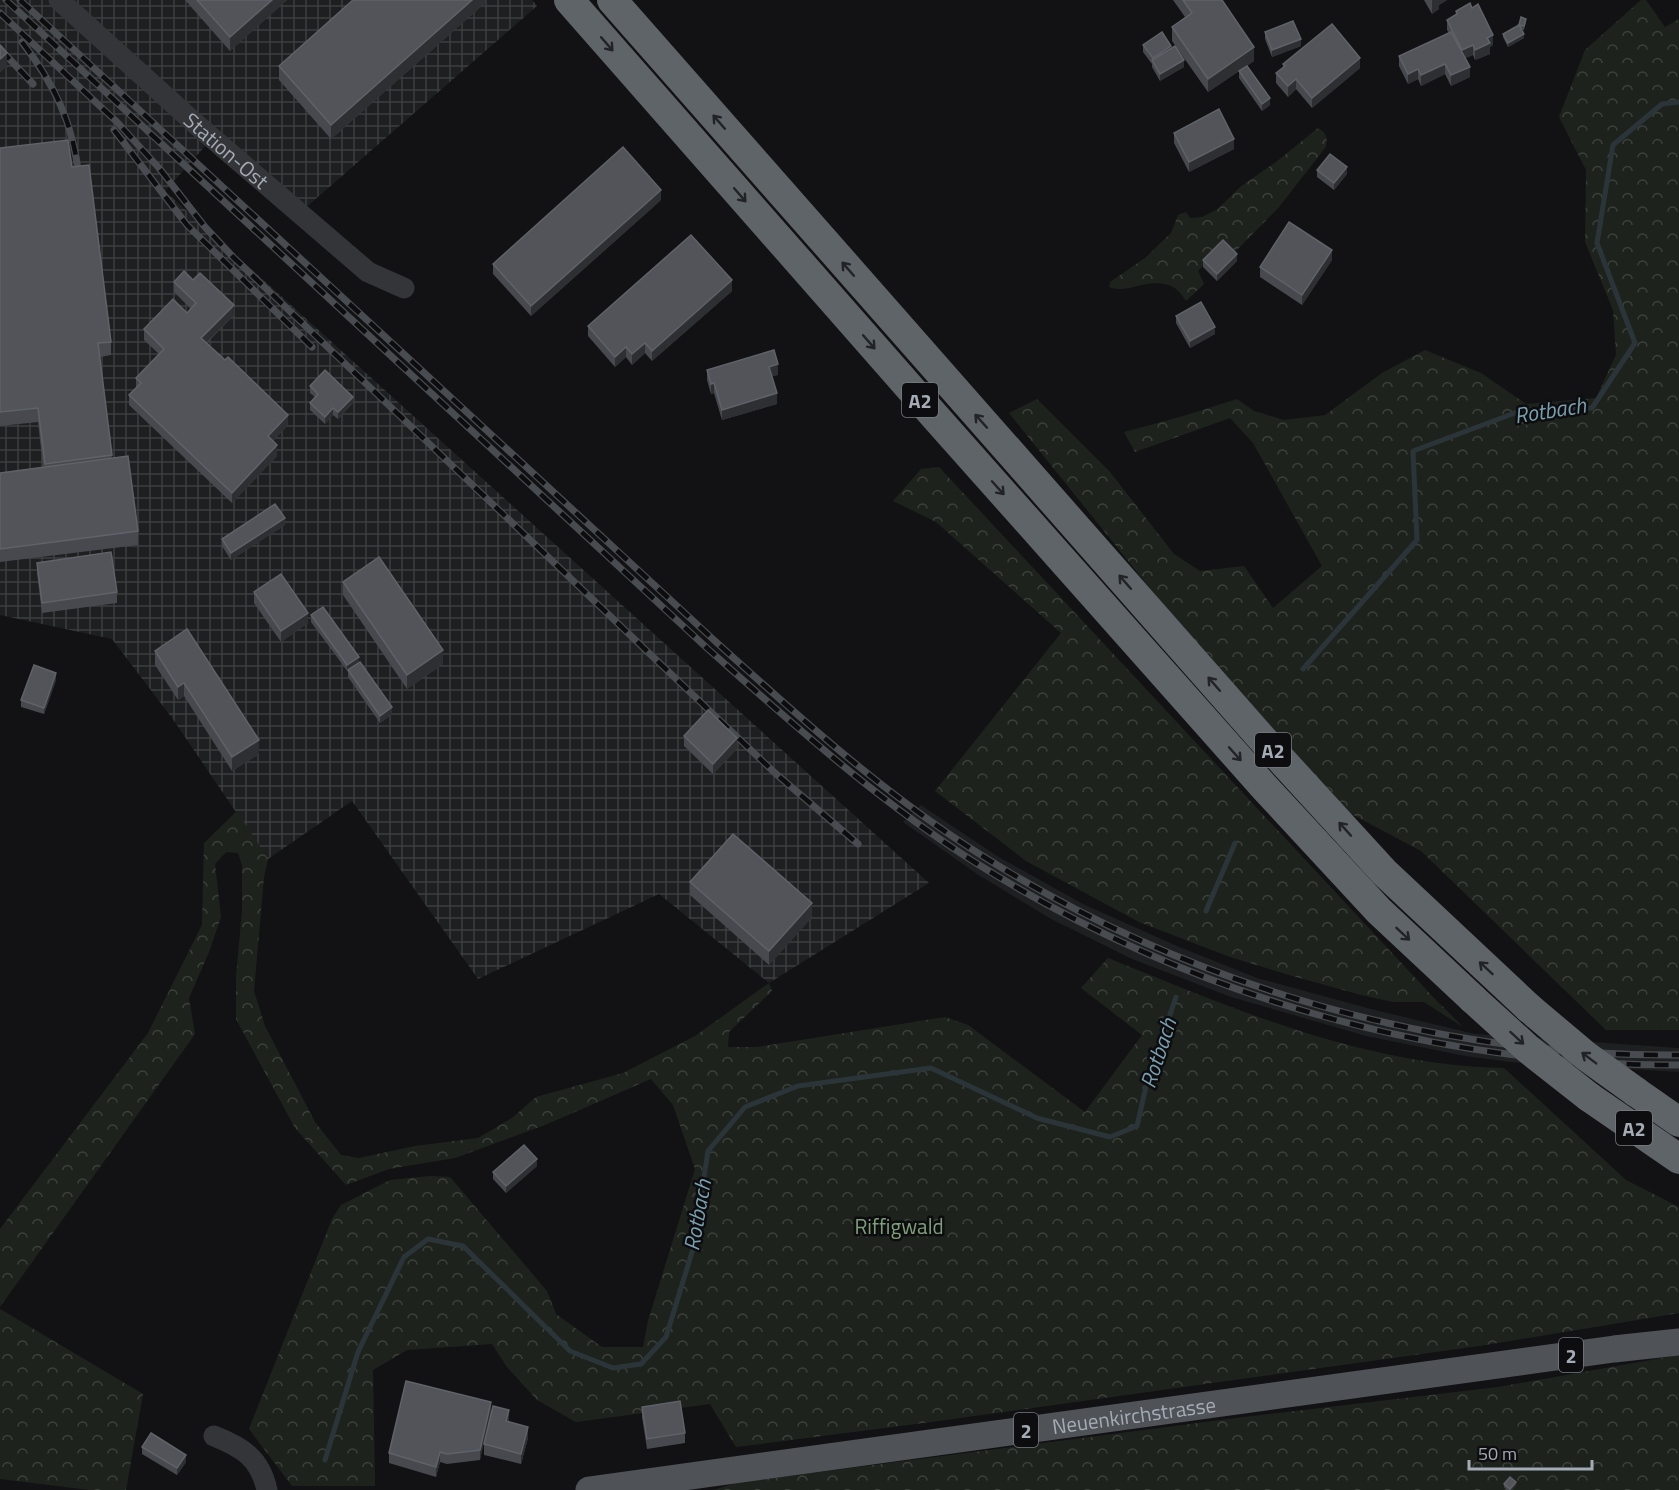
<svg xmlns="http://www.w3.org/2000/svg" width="1679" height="1490" font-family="'Titillium Web',sans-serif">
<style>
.built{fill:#1e1f21}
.industrial{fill:url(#industrial-grid)}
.forest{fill:url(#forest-crowns)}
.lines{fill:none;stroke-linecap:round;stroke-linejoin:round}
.stream{stroke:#2b3539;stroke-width:5}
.minor{stroke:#333539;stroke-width:21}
.major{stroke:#4f5257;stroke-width:27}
.highway{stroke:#5f6469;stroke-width:30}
.rail-casing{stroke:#484b4f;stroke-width:7}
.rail{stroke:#0d0d0f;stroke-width:4.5;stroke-dasharray:14;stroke-linecap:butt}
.highway-bridge{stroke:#5f6469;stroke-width:30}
.wall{fill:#48494f}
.shaded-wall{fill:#2e2f33}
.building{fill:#52545a;stroke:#5f6268;stroke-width:1.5}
.oneway{stroke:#222326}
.labels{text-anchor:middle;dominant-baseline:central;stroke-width:5;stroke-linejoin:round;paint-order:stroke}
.shield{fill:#0d0d0f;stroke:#777c82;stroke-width:1.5}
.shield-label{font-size:20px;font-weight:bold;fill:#a4abb4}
.street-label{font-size:21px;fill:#a4abb4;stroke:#0d0d0f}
.park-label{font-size:21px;fill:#7f9f7b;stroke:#0d0d0f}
.water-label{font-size:22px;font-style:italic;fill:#7b9faf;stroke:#0d0d0f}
</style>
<defs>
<pattern id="industrial-grid" width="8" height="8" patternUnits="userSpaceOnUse" patternTransform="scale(1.5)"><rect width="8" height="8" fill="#1e1f21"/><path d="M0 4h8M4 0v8" fill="none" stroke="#3c3d3f"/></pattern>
<pattern id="forest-crowns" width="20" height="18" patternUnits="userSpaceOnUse" patternTransform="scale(1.5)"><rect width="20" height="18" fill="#1d231c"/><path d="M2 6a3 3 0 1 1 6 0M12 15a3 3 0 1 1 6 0" fill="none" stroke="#3b403b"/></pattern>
</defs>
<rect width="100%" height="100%" fill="#121214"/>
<!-- built -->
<polygon class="built" points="921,805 997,856 1083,904 1177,946 1257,978 1371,1009 1475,1034 1679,1048 1679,1072 1510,1062 1465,1056 1366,1036 1231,997 1132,959 1051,919 977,874 903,822"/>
<!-- industrial -->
<polygon class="industrial" points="0,0 532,0 537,6 295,217 207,144 165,191 929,883 769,983 659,894 478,979 352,801 268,859 172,718 112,639 0,615"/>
<!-- forest -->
<g class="forest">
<polygon points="1641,0 1646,0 1665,27 1679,19 1679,1030 1606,1030 1421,851 1342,809 1170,613 1009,413 1037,399 1110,472 1174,554 1200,571 1244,566 1273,608 1322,566 1253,443 1230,418 1135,452 1124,432 1180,417 1237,399 1254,411 1284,420 1325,415 1382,373 1425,350 1481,373 1526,404 1596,398 1616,355 1613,310 1585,242 1586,170 1559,117 1585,50"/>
<path d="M 1318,128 C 1326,132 1329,139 1325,148 L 1279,207 L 1234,253 L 1223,244 L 1198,271 L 1204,284 L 1186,301 C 1183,297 1178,289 1173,287 C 1149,275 1129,295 1109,287 L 1110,282 L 1145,258 L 1171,233 L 1178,215 L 1186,212 L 1190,218 L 1202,217 L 1218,209 L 1240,187 L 1276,162 Z"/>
<polygon points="939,467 1434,998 1463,1027 1424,1002 1393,1002 1361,995 1289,975 1230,957 1139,922 1026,861 935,791 1061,633 936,522 893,501 921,469"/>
<path d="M 237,811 L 268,859 L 264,877 L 254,991 L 265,1026 L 315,1122 L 341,1155 L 359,1158 L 415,1146 L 478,1138 L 512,1118 L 536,1097 L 623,1073 L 695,1036 L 769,983 L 772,991 L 729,1032 L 728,1047 L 757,1047 L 945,1017 L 968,1025 L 1085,1112 L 1142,1035 L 1081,988 L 1108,958 C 1234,1009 1365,1066 1504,1068 L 1626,1180 L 1679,1207 L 1679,1313 L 1486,1345 L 931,1422 L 736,1447 L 710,1404 L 576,1422 L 537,1400 L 507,1367 L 492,1344 L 407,1350 L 373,1370 L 375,1486 L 292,1486 L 249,1429 L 332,1219 L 341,1205 L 390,1180 L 430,1176 L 450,1177 L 547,1291 L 556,1314 L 602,1347 L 643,1347 L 648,1321 L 695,1169 L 673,1105 L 651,1079 L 545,1125 L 455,1158 L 389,1169 L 346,1185 L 295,1128 L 236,1019 L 236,976 L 242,911 L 242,865 L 238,853 L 226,852 L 215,864 L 221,917 L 209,952 L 189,998 L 195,1034 L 0,1307 L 0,1229 L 148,1033 L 202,925 L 204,843 Z"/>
<polygon points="0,1309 143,1394 126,1490 90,1490 0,1479"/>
<polygon points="1679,1355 1679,1490 714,1490 735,1483 1252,1416 1498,1387"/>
</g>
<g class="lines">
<!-- stream -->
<g class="stream">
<polyline points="1303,669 1417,540 1413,451 1523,410 1592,408 1635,343 1597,243 1613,145 1662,104 1679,102"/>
<polyline points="1206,911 1235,843"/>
<polyline points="325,1460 358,1352 404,1257 428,1239 463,1246 570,1351 613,1368 641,1364 666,1337 693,1249 708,1151 745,1107 798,1086 931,1068 1037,1118 1110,1137 1137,1126 1147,1082 1176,997"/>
</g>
<!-- minor -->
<g class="minor">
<path id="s1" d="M 59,0 L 197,125 L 368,272 L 404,288"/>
<path d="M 214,1436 C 242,1447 260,1458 267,1490"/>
</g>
<!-- major -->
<path class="major" id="s2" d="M 589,1490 L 1614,1349 L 1679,1342"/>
<!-- highway -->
<g class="highway">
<polyline points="569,0 938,420 1265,788 1379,911 1473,999"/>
<polyline points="612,0 1265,742 1384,872 1529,1008"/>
<polyline points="1636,1092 1679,1122"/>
<polyline points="1589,1097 1679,1159"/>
</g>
<defs>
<g id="rail">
<path d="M 6,0 L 708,649 C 793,724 879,802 976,863 C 1185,994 1432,1066 1679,1065"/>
<path d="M 20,0 L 715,641 C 799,717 884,794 981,855 C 1187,985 1434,1057 1679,1055"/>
<polyline points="0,13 117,122 159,168 205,227 233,257 775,773 858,844"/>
<path d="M 22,42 C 55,85 73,123 79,177"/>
<polyline points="0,49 33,84"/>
<polyline points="114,130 187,225 312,347"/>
</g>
</defs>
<!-- rail casing -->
<use href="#rail" class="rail-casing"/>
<!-- rail -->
<use href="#rail" class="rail"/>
<!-- highway-bridge -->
<g class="highway-bridge">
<polyline points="1473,999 1528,1049 1589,1097"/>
<polyline points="1529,1008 1586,1056 1636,1092"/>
</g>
</g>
<!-- wall -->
<g class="wall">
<polygon points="185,0 287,0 230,51"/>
<polygon points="485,0 485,3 331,139 279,80 279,66"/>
<polygon points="1173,0 1222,0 1254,61 1208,92 1172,41 1172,27 1185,17"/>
<polygon points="1424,0 1447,0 1439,5 1439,9 1432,14"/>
<polygon points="1456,11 1493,45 1490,47 1490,54 1475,60 1473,55 1465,58 1470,77 1451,86 1445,74 1421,86 1418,79 1408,84 1399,66 1399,56 1449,33 1447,30 1447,20 1456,15"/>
<polygon points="1526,22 1524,30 1521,29 1524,38 1508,47 1503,37 1503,34"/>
<polygon points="1265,32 1301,46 1272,57 1265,39"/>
<polygon points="1143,45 1171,49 1184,67 1160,81 1152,67 1152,64 1143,52"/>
<polygon points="1283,64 1360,68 1312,108 1296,89 1288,97 1276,83 1276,73 1283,67"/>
<polygon points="1239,71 1270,105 1262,111 1239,78"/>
<polygon points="1174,133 1234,149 1189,172 1174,143"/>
<polygon points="0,148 72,167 111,342 111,355 100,357 112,459 138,531 138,545 0,562 0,473 43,467 38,422 0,426"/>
<polygon points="1317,170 1347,174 1334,190 1317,177"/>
<polygon points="661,200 531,316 493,274 493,264"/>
<polygon points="1203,260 1237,261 1217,281 1203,267"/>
<polygon points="1332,260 1302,305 1260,277 1260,267"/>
<polygon points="193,280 234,315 207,343 288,425 273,441 277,456 232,503 129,405 129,395 136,388 136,378 159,354 144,340 144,329 187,313 191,309 174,292 174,282"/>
<polygon points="732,291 652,361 645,353 632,365 626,357 615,367 588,336 588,326"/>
<polygon points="1176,316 1215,334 1190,348 1176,323"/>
<polygon points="707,370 778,375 772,376 777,404 722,420 714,393 711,394 707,380"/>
<polygon points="310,386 353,403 338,419 333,415 325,424 310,410 310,403 315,397 310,393"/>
<polygon points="285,525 231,560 222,546 222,539"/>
<polygon points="37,563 117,592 117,603 42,613 37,573"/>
<polygon points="343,582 443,664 407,689 343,595"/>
<polygon points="254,592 308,623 281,642 254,603"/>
<polygon points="311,615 359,662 392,714 380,723 348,677 348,672 311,622"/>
<polygon points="155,651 259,754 232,771 184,696 178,700 155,665"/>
<polygon points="56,680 44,714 21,707 21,700"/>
<polygon points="684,736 737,749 713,774 684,746"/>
<polygon points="690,882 812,917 769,965 690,895"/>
<polygon points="537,1166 506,1193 493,1179 493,1172"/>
<polygon points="491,1402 480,1460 447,1464 440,1462 436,1477 389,1463 389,1453"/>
<polygon points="642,1407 685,1433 685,1443 647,1449 642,1417"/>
<polygon points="509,1420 508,1422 528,1438 521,1464 484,1455 484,1444"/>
<polygon points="142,1447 186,1462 177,1475 142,1454"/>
<polygon points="1504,1484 1516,1485 1512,1490 1507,1490 1504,1487"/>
</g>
<!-- shaded-wall -->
<g class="shaded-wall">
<polygon points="272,0 287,0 230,51 230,37"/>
<polygon points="472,0 485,0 485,3 331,139 331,125"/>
<polygon points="1432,0 1447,0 1439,5 1439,9 1432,14"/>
<polygon points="1524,34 1524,38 1508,47 1508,43"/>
<polygon points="1493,35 1493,45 1490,47 1490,54 1475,60 1475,50 1487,38"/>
<polygon points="1301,39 1301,46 1272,57 1272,50"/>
<polygon points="1473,45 1473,55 1462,60 1462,50"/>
<polygon points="1171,46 1171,53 1153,62 1153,58"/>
<polygon points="1254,47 1254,61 1208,92 1208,79"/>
<polygon points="7,53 7,66 0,73 0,59"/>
<polygon points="1360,58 1360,68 1312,108 1312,98"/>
<polygon points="1184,60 1184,67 1160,81 1160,74"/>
<polygon points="1445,64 1445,74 1421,86 1421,75"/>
<polygon points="1470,67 1470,77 1451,86 1451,75"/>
<polygon points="1418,69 1418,79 1408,84 1408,74"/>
<polygon points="1296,79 1296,89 1288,97 1288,86"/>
<polygon points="1270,98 1270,105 1262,111 1262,104"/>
<polygon points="1234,139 1234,149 1189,172 1189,162"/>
<polygon points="1347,167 1347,174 1334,190 1334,183"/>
<polygon points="661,190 661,200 531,316 531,306"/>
<polygon points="1332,250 1332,260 1302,305 1302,295"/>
<polygon points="1237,254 1237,261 1217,281 1217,274"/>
<polygon points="732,280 732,291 652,361 652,351"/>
<polygon points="234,305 234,315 201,348 201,338"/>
<polygon points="1215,327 1215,334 1190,348 1190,341"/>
<polygon points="645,343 645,353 632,365 632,354"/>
<polygon points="626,347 626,357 615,367 615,357"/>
<polygon points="778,364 778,375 769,377 769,367"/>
<polygon points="714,383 714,393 711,394 711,384"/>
<polygon points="777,393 777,404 722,420 722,410"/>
<polygon points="353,397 353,403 338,419 338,412"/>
<polygon points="333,408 333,415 325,424 325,417"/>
<polygon points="288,415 288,425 268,446 268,436"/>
<polygon points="277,445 277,456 232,503 232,493"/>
<polygon points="285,518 285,525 231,560 231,553"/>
<polygon points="308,613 308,623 281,642 281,631"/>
<polygon points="443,650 443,664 407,689 407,675"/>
<polygon points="359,657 359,664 347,672 347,665"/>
<polygon points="56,673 56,680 44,714 44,708"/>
<polygon points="184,683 184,696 178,700 178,687"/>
<polygon points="392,707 392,714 380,723 380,716"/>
<polygon points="737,738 737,749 713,774 713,764"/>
<polygon points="259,740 259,754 232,771 232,757"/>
<polygon points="812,903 812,917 769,965 769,951"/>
<polygon points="537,1159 537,1166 506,1193 506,1186"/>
<polygon points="491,1402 491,1413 480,1460 480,1450"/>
<polygon points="509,1410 509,1420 506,1432 506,1421"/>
<polygon points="528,1427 528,1438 521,1464 521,1454"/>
<polygon points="440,1452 440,1462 436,1477 436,1467"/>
<polygon points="186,1455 186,1462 177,1475 177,1468"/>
<polygon points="1516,1482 1516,1485 1512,1490 1510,1490"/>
</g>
<!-- building -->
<g class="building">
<polygon points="197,0 272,0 230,37"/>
<polygon points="353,0 472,0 331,125 279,66"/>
<polygon points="1183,0 1222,0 1254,47 1208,79 1172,27 1192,13"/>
<polygon points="1470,3 1472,8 1478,4 1493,35 1487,38 1490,43 1475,50 1473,45 1462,50 1447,20 1457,14 1456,11"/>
<polygon points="1521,17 1526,19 1524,26 1519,25 1524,34 1508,43 1503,34 1519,25"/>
<polygon points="1293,21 1301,39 1272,50 1265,32"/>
<polygon points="1332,24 1360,58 1312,98 1296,79 1288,86 1276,73 1285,66 1283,64"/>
<polygon points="1162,32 1171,46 1153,58 1143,45"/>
<polygon points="1451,32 1470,67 1451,75 1445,64 1421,75 1418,69 1408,74 1399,56"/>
<polygon points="0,45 7,53 0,59"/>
<polygon points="1175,46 1184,60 1160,74 1152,60"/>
<polygon points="1247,66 1270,98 1262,104 1239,71"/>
<polygon points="1219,109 1234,139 1189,162 1174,133"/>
<polygon points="68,140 72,167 89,165 111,342 98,343 112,455 45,464 38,408 0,412 0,148"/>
<polygon points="623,147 661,190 531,306 493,264"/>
<polygon points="1330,154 1347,167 1334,183 1317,170"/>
<polygon points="1289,222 1332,250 1302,295 1260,267"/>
<polygon points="691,235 732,280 652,351 645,343 632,354 626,347 615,357 588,326"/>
<polygon points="1223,240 1237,254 1217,274 1203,260"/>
<polygon points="184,271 193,280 200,273 234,305 201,338 225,360 228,357 288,415 268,436 277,445 232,493 129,395 141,383 136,378 164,349 144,329 173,299 187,313 196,303 174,282"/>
<polygon points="1201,302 1215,327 1190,341 1176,316"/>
<polygon points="774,350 778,364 769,367 777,393 722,410 714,383 711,384 707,370"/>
<polygon points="325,370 353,397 338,412 333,408 325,417 310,403 318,394 310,386"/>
<polygon points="128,456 138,531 0,549 0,473"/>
<polygon points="275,504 285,518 231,553 222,539"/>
<polygon points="111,552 117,592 42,603 37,563"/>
<polygon points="379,557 443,650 407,675 343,582"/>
<polygon points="281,574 308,613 281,631 254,592"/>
<polygon points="323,607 359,657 347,665 311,615"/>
<polygon points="187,629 259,740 232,757 184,683 178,687 155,651"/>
<polygon points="360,662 392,707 380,716 348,670"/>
<polygon points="34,665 56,673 44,708 21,700"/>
<polygon points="708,710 737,738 713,764 684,736"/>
<polygon points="733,834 812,903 769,951 690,882"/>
<polygon points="524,1145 537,1159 506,1186 493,1172"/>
<polygon points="406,1381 491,1402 480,1450 447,1454 440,1452 436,1467 389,1453"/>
<polygon points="680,1401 685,1433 647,1439 642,1407"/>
<polygon points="493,1406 509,1410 506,1421 528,1427 521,1454 484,1444"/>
<polygon points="151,1433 186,1455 177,1468 142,1447"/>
<polygon points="1510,1477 1516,1482 1510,1489 1504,1484"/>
</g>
<!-- one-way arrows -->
<defs><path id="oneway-shaft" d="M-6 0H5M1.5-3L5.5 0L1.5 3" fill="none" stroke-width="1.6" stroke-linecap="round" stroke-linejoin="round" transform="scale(1.5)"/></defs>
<g class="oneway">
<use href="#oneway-shaft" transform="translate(607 44) rotate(49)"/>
<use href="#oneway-shaft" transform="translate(719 122) rotate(-131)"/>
<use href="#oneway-shaft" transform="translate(740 195) rotate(49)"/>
<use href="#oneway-shaft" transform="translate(848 269) rotate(-131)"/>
<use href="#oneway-shaft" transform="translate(869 342) rotate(49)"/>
<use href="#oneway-shaft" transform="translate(981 421) rotate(-132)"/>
<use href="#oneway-shaft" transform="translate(998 488) rotate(48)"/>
<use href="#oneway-shaft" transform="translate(1125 582) rotate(-131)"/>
<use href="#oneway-shaft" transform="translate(1214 684) rotate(-131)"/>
<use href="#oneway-shaft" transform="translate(1235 754) rotate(48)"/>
<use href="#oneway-shaft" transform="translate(1345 829) rotate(-132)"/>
<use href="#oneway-shaft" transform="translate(1403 934) rotate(43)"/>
<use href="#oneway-shaft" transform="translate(1486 968) rotate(-137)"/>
<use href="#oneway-shaft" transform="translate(1517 1038) rotate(42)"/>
<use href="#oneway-shaft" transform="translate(1589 1058) rotate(-143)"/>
</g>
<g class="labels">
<!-- shield labels -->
<g class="shield">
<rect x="902" y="383" width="36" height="34" rx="4.5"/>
<rect x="1255" y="733" width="36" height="34" rx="4.5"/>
<rect x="1616" y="1111" width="36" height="34" rx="4.5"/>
<rect x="1559" y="1338" width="24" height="34" rx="4.5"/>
<rect x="1014" y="1413" width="24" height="34" rx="4.5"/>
</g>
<g class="shield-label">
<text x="920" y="400">A2</text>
<text x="1273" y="750">A2</text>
<text x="1634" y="1128">A2</text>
<text x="1571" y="1355">2</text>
<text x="1026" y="1430">2</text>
</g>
<!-- street labels -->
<g class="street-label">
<text stroke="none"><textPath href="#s1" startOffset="225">Station-Ost</textPath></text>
<text stroke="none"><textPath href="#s2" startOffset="550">Neuenkirchstrasse</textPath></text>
</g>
<!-- park labels -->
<g class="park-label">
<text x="899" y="1226">Riffigwald</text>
</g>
<!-- water labels -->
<g class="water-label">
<text transform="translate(1550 410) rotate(-9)">Rotbach</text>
<text transform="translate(1158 1053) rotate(-72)">Rotbach</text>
<text transform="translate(697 1215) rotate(-80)">Rotbach</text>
</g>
</g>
<!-- scale -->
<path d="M1469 1460v9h123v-9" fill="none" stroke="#a4abb4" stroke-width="3"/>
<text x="1478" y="1460" font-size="18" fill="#a4abb4" stroke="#0d0d0f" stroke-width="4.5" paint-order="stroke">50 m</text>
</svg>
